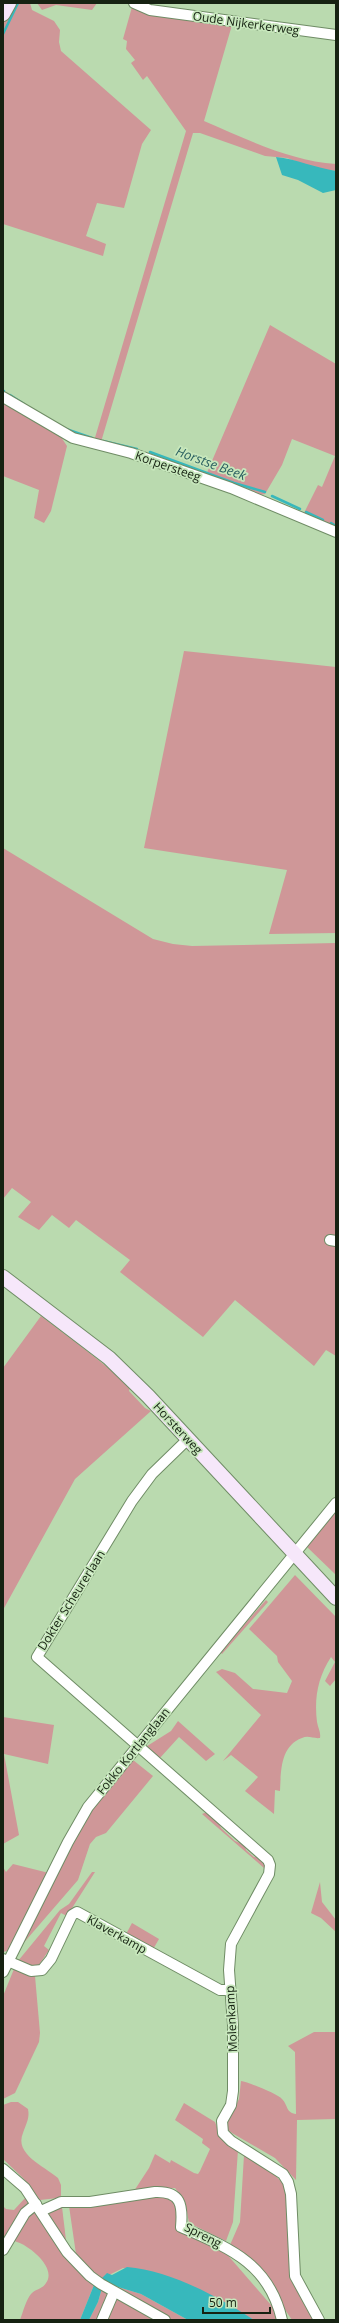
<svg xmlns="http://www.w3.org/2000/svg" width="339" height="2323" font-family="'Open Sans',sans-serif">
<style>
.green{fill:#cf9798}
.water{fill:#37b8bc}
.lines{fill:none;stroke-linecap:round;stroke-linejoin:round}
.stream{stroke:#37b8bc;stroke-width:2.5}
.street-casing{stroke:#6f8c65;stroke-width:12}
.secondary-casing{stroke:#6f8c65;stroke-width:16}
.street{stroke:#fff;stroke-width:10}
.secondary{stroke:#f6e7fa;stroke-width:14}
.labels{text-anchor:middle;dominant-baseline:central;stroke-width:3.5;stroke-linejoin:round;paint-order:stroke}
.street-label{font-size:12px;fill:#162212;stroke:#c7e7bc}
.water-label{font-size:13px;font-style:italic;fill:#2a5f60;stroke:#c7e7bc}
</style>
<rect width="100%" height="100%" fill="#badaaf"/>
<!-- green -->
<g class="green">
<polygon points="12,3 30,3 32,10 54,21 60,30 59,42 61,51 151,130 142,144 124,208 97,203 86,236 106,244 103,256 3,224 3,20"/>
<polygon points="37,3 97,3 92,10 56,5 42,10"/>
<path d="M 132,7 L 148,14 L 232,25 L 204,121 C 246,139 290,161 336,164 L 336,171 L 314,168 L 287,158 L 265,156 L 200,133 L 193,133 L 101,442 L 94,441 L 186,131 L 147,76 L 143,80 L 131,63 L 135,60 L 126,49 L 127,41 L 123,39 Z"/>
<polygon points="270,325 336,364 336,530 305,515 304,513 318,485 322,487 335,456 292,439 282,465 265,494 260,495 206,475"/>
<polygon points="3,402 61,437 67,446 51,511 44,523 34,518 39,490 3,476"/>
<polygon points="184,651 336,667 336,933 269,934 287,870 144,848"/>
<polygon points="3,848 153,939 173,944 192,946 336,943 336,1356 326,1350 314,1366 235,1300 203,1337 120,1272 130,1260 76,1220 69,1228 52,1215 39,1230 18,1217 31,1202 12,1188 3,1199"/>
<path d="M 41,1316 C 71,1339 102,1361 130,1387 L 129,1391 L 145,1408 L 151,1411 L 75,1479 L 3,1610 L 3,1368 Z"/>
<polygon points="336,1509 336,1575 306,1546"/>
<path d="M 295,1575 L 336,1617 L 336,1679 L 330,1686 L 325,1681 L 335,1662 L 331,1657 C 318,1677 314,1698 317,1722 C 318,1728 321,1732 320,1738 C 314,1739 308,1735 302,1738 C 280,1746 281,1772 280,1791 L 275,1790 L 274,1814 L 245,1791 L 258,1777 L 231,1755 L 223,1761 L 261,1715 L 216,1672 L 222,1669 L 235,1673 L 253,1689 L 287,1693 L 292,1681 L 278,1662 L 277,1656 L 249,1629 Z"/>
<polygon points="266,1600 268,1602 222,1654 220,1652"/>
<polygon points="3,1717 54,1725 48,1764 4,1754 19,1835 3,1844"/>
<polygon points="178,1721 215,1754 206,1761 179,1737 159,1759 144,1748 171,1731"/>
<polygon points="133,1760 153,1776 106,1833 96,1837 90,1844 78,1880 21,1946 73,1838 95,1806"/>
<polygon points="207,1812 219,1823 221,1828 235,1841 245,1845 246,1850 254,1857 257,1857 265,1865 264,1868 202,1814"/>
<polygon points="13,1864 49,1873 24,1924 7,1951 3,1952 3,1867 6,1872"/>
<polygon points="92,1872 95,1872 67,1916 61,1913 44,1946 49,1950 37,1968 18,1961 60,1910 69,1904"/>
<polygon points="320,1882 322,1902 336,1920 336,1932 321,1918 311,1913"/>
<polygon points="132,1923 159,1939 152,1951 125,1936"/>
<polygon points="14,1969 35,1976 40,2033 39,2042 15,2093 3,2099 3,1996"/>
<path d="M 314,2032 L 336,2032 L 336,2119 L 297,2120 L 296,2180 L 275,2158 L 232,2133 L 227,2129 L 227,2123 L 239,2099 L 241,2081 C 248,2082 278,2094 282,2099 C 288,2105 286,2113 296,2114 L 295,2052 L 288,2046 Z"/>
<path d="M 11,2102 L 18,2102 L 28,2109 C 30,2118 26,2124 23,2133 C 14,2154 44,2166 58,2178 L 61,2185 L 61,2196 L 58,2198 L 40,2200 L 23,2178 L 3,2159 L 3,2105 Z"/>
<polygon points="184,2103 215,2122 221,2138 238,2150 233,2222 226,2241 189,2223 185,2201 175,2188 134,2191 149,2168 155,2154 170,2163 171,2160 194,2173 198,2174 200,2171 210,2149 202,2143 203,2139 175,2120"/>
<path d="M 244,2155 C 261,2165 277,2173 287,2190 L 289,2262 L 315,2320 L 292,2320 L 273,2292 L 230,2245 L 240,2222 Z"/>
<polygon points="166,2196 173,2198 180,2219 225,2252 284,2320 254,2320 185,2283 123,2268 101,2279 76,2254 69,2206"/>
<path d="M 26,2197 L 94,2285 L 80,2320 L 20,2320 C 23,2312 26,2300 31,2294 C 35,2289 43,2289 46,2283 C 57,2268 30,2246 17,2242 C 12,2240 8,2240 3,2237 L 3,2206 L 6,2209 L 14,2210 Z"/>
<polygon points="62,2207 66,2240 46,2214"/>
<polygon points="105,2283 141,2294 188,2320 173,2320"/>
<polygon points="102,2288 109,2293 98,2320 89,2320 98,2302"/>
<polygon points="115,2298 160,2320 106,2320"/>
</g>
<!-- water -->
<g class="water">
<path d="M 276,157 C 296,159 316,168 336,171 L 336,190 L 323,193 L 298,180 L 282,175 Z"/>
<path d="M 127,2267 C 169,2270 219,2297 254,2320 L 188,2320 L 141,2294 L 105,2283 L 101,2279 L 107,2273 L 112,2275 Z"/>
<polygon points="94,2285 102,2288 98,2302 89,2320 80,2320"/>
</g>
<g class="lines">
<!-- stream -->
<g class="stream">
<polyline points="3,34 18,3"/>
<polyline points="3,391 4,391"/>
<polyline points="10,395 24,404"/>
<polyline points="66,429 92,438"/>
<polyline points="103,441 137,449"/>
<polyline points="150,452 234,483 265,492"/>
<polyline points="272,496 300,509"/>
<polyline points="306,512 323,520"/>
<polyline points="331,523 336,526"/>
</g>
<defs>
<g id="street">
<polyline points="134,3 150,10 336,35"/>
<polyline points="3,397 73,438 131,453 231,488 336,532"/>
<polyline points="330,1240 336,1241"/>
<polyline points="188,1439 152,1474 132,1501 37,1657 268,1860 270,1865 269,1874 231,1944 229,1970 233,2025 233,2091 231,2105 222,2121 223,2133 231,2141 283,2174 288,2182 291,2194 295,2276 319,2320"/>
<polyline points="3,1959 31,1971 42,1970 51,1959 72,1915 77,1912 220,1990 230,1990"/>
<polyline points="3,1972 68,1842 88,1807 336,1503"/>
<polyline points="3,2169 25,2188 67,2252 90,2276 101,2284 165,2320"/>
<path d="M 41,2211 L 61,2202 L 90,2202 L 155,2192 C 181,2191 183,2205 181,2227 C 229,2248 269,2263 282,2320"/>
<polyline points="3,2250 25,2213 36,2204"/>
<polyline points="102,2320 114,2292"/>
</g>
<g id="secondary">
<polyline points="3,14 9,3"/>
<polyline points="3,1277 109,1358 148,1396 336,1598"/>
</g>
</defs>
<!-- street casing -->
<use href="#street" class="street-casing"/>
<!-- secondary casing -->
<use href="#secondary" class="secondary-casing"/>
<!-- street -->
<use href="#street" class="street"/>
<!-- secondary -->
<use href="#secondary" class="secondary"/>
</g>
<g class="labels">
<!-- street labels -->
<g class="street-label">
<text transform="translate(246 23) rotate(8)">Oude Nijkerkerweg</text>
<text transform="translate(168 466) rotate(19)">Korpersteeg</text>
<text transform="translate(178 1428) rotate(47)">Horsterweg</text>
<text transform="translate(71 1600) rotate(-58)">Dokter Scheurerlaan</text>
<text transform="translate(133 1751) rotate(-51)">Fokko Kortlanglaan</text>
<text transform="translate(117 1934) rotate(29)">Klaverkamp</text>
<text transform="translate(231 2019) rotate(-93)">Molenkamp</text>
<text transform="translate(203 2235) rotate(27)">Spreng</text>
</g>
<!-- water labels -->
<g class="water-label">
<text transform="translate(211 463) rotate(20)">Horstse Beek</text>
</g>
</g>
<!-- border -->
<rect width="339" height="2323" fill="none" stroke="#162212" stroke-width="8"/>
<!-- scale -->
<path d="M203 2307v6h67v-6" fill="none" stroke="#162212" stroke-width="2"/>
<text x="209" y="2307" font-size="12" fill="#162212" stroke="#c7e7bc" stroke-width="3" paint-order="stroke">50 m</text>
</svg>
